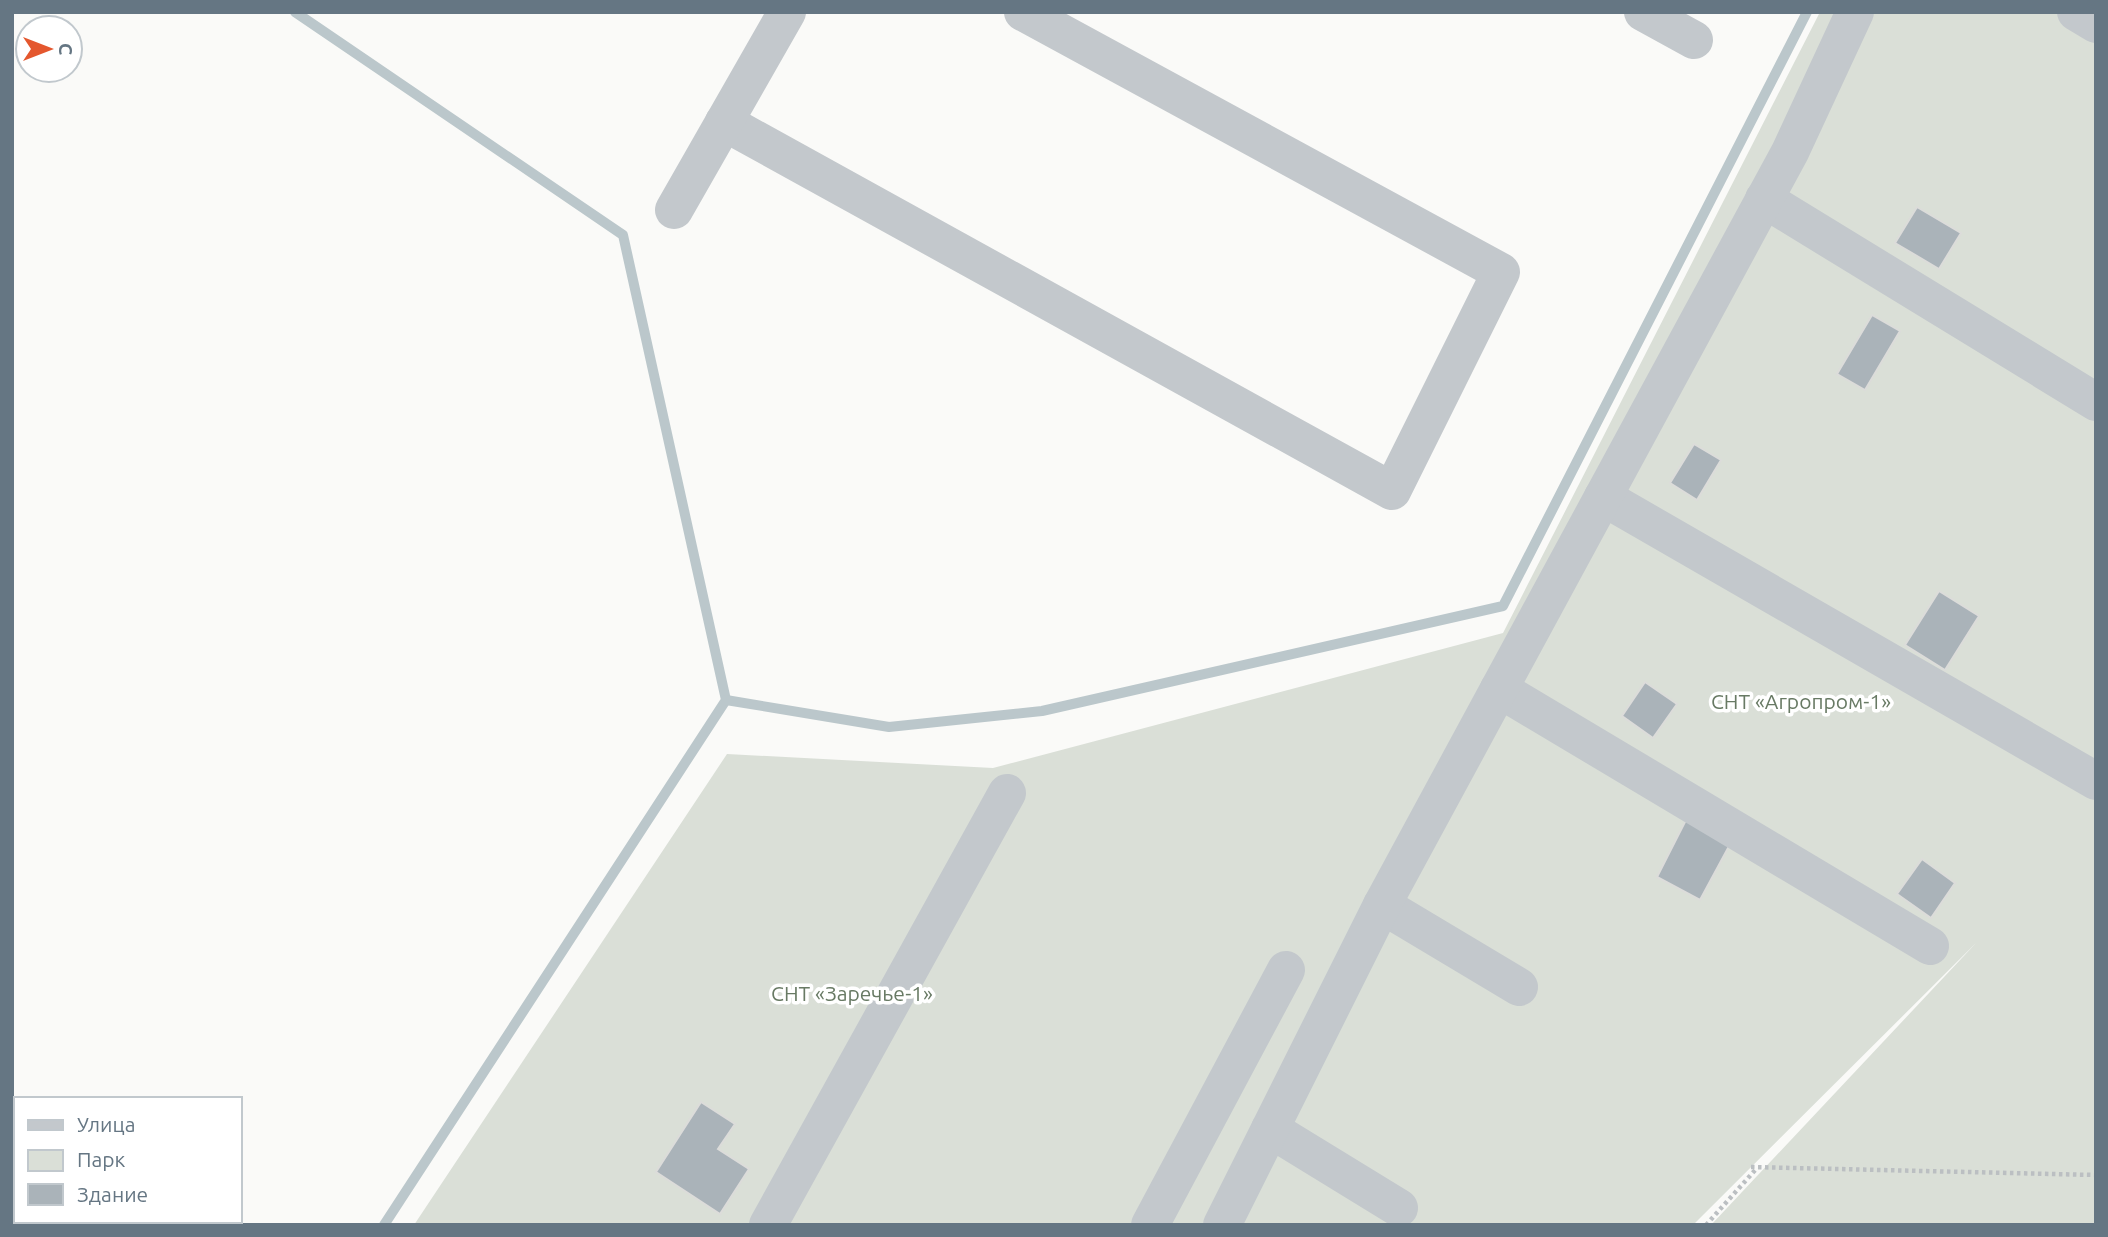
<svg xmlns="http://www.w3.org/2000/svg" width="2108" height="1237" font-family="Ubuntu,sans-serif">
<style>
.green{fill:#dadfd7}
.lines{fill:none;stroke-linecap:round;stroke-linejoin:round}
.stream{stroke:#bbc7cb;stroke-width:10}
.building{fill:#aab3b9;stroke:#dcdcda;stroke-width:2}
.path{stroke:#bbbfc2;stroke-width:4.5;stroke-dasharray:3.5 3.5;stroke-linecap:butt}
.minor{stroke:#c3c8cc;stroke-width:38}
.labels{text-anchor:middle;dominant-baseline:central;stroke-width:7;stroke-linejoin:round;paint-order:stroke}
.park-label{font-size:21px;fill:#687a64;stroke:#fff}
</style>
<rect width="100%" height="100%" fill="#fafaf8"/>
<!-- green -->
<polygon class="green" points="1820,12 2096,12 2096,1225 1711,1225 1976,943 1693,1225 414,1225 727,754 993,768 1503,633"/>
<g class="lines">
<!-- stream -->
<g class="stream">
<polyline points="295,12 623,235 726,700 384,1225"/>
<polyline points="726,700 889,727 1042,711 1503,606 1807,12"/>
</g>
</g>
<!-- building -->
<g class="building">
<polygon points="1917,207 1961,233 1939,269 1895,243"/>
<polygon points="1872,315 1900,331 1865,390 1837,374"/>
<polygon points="1694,444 1721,460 1697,500 1670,483"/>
<polygon points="1939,591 1979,616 1945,670 1905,645"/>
<polygon points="1645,682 1677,704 1653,738 1622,716"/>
<polygon points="1689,814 1734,837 1700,900 1657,877"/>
<polygon points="1922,859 1955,883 1931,918 1897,894"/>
<polygon points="701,1102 735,1124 718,1149 749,1169 720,1214 656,1172"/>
</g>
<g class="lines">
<!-- path -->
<g class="path">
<polyline points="1751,1167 2096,1175"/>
<polyline points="1706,1225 1757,1168"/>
</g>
<!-- minor -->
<g class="minor">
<polyline points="1643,12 1694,40"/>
<polyline points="2076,12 2096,24"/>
<polyline points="724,122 1392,491 1501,272 1023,12"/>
<polyline points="1764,199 2096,402"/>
<polyline points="674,210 787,12"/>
<polyline points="1603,497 2096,781"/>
<polyline points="1499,689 1930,946"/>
<polyline points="1382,905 1519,987"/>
<polyline points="1270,1129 1399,1208"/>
<polyline points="768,1225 1007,793"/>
<polyline points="1150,1225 1286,970"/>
<polyline points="1222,1225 1382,905 1790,152 1855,12"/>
</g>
</g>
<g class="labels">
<!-- park labels -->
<g class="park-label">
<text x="1801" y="701">СНТ «Агропром-1»</text>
<text x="852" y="993">СНТ «Заречье-1»</text>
</g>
</g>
<!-- border -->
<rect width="2108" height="1237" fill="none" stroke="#657683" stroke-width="28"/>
<!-- legend -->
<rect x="14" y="1097" width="228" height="126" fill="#ffffff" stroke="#c1c8cd" stroke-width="2"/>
<rect x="28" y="1120" width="35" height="10" fill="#c3c8cc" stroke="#c1c8cd" stroke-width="2"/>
<text x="77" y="1132" font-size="21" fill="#657683">Улица</text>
<rect x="28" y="1150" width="35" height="21" fill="#dadfd7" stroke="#c1c8cd" stroke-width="2"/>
<text x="77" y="1167" font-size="21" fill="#657683">Парк</text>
<rect x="28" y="1184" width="35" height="21" fill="#aab3b9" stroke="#c1c8cd" stroke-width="2"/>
<text x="77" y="1202" font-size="21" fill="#657683">Здание</text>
<!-- north arrow -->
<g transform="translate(49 49) rotate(90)"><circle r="33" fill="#ffffff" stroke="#c1c8cd" stroke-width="2"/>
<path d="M0-5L12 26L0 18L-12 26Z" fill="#e4572e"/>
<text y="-10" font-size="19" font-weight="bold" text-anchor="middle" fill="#657683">С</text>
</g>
</svg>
